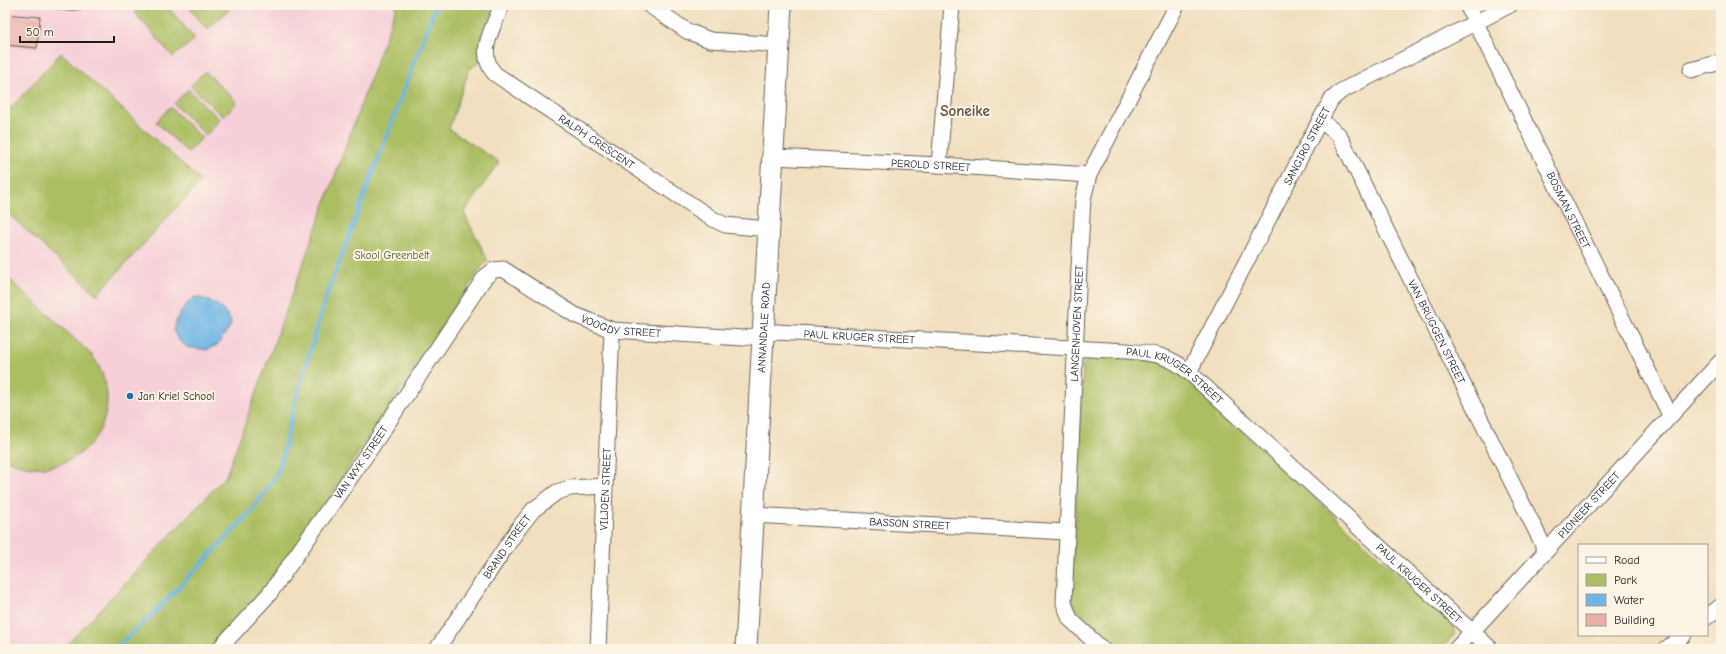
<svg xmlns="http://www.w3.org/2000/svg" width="1726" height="654" font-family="'Comic Neue',sans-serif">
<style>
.built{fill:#f6cfd8}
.green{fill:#abbe62;stroke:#646d3f}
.water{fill:#6db6e5;stroke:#446980}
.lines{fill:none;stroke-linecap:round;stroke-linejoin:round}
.stream{stroke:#6db6e5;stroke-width:4}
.building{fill:#e8afa8}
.lane-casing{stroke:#676055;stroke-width:9}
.street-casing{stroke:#676055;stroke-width:17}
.secondary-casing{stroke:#676055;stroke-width:23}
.lane{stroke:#fff;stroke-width:7}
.street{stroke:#fff;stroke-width:15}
.secondary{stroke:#fff;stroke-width:21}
.poi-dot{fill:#1f6fb2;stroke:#fcf5e5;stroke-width:1.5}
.labels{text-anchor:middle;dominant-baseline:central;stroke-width:4;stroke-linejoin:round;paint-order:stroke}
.street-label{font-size:11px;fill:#1c1c1c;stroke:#fcf5e5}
.park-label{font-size:11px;fill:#4e5534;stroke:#fcf5e5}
.poi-label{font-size:11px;fill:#1c1c1c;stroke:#fcf5e5;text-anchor:start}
.district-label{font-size:15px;font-weight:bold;fill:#634f4d;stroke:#fcf5e5}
</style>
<rect width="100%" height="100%" fill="#fcf5e5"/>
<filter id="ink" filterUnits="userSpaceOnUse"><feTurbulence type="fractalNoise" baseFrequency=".025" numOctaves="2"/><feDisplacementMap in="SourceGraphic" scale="8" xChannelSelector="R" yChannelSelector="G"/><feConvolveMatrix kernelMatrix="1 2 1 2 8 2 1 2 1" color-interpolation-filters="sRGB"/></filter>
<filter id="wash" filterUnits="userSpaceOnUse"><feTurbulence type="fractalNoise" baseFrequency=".012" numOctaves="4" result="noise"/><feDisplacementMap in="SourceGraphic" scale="16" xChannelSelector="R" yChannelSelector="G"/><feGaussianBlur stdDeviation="0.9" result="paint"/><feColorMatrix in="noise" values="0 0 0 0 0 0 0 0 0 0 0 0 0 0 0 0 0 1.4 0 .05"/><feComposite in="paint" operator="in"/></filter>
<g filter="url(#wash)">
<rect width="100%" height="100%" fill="#f1dfbf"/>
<!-- built -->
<polygon class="built" points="5,5 397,5 226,476 63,649 5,649"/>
<!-- green -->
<g class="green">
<polygon points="145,5 166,5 195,39 173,57 135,13"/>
<polygon points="187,5 224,5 229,10 207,29"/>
<polygon points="397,5 495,5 479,46 480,61 469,70 449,129 499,162 464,213 488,261 483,265 284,565 251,605 208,649 63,649 226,476"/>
<polygon points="61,53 201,181 97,295 5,211 5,114"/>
<polygon points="205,71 237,102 223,117 191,86"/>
<polygon points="188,89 220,120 206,135 174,104"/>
<polygon points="170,107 202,138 188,153 156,122"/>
<path d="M 5,275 L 91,354 C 138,416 74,493 5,459 Z"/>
<polygon points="1092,357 1157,360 1177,371 1454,626 1454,635 1441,649 1113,649 1076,616 1071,600 1083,365 1088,358"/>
</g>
<!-- water -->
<path class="water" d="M 195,297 C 210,299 224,307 231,321 L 230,327 L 217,345 L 206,350 L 187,347 L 179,341 L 173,330 C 177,317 183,305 195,297 Z"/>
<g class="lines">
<!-- stream -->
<polyline class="stream" points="115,649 156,611 251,512 278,473 297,395 326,297 436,5"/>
</g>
<g id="blocks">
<!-- building -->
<polygon class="building" points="5,14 40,17 37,48 5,45"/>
</g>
</g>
<g filter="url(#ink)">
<use href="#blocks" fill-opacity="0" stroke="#676055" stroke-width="1"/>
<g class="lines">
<defs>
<polyline id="lane" points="58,5 68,7 81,5"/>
<g id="street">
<path id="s1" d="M 502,5 C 493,28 476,53 495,74 L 713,219 L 725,225 L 768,229"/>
<polyline points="649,5 687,31 710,40 779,45"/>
<path id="s2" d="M 1467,5 L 1670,415"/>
<polyline points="1691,70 1721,62"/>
<path id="s3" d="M 1320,120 L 1339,135 L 1546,551"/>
<path id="s4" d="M 773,157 L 939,165 L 1089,175"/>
<polyline points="939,165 952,5"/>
<path id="s5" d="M 1189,372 L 1311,137 L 1331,100 L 1340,92 L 1345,89 L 1510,5"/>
<path id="s6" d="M 753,515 L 1067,532"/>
<polyline points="1707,617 1721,606"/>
<path id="s7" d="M 219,649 L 270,593 L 371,448 L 485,277 L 494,270 L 503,269 L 575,315 L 612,330 L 743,338 L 776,332 L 1127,351 C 1155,354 1166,354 1189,372 L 1491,649"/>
<path id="s8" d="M 437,649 L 518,529 L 533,510 L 557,492 L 570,488 L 605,486"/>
<path id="s9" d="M 598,649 L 612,330"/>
<path id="s10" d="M 1102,649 L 1070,619 L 1064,603 L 1079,267 L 1083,199 L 1089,175 L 1177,5"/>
<path id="s11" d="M 1456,649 L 1721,361"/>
<polyline points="1666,649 1684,635"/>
</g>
<g id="secondary">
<path id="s12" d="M 746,649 L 781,5"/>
</g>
</defs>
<!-- lane casing -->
<use href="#lane" class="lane-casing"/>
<!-- street casing -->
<use href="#street" class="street-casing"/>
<!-- secondary casing -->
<use href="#secondary" class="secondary-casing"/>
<!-- lane -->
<use href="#lane" class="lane"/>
<!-- street -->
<use href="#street" class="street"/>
<!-- secondary -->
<use href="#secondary" class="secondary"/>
</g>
</g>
<!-- markers -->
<circle class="poi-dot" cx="130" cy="396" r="4"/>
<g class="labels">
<!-- street labels -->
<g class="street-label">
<text stroke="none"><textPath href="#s1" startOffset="196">RALPH CRESCENT</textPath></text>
<text stroke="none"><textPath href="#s5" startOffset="255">SANGIRO STREET</textPath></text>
<text stroke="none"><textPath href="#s4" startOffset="158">PEROLD STREET</textPath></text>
<text stroke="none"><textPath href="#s2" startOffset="229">BOSMAN STREET</textPath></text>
<text stroke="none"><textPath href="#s7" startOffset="612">VOOGDY STREET</textPath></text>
<text stroke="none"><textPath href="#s10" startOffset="341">LANGENHOVEN STREET</textPath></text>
<text stroke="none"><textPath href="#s12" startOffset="322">ANNANDALE ROAD</textPath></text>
<text stroke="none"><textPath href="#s3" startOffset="244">VAN BRUGGEN STREET</textPath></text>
<text stroke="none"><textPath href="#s7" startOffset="852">PAUL KRUGER STREET</textPath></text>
<text stroke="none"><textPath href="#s7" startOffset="1175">PAUL KRUGER STREET</textPath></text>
<text stroke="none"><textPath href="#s7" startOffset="235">VAN WYK STREET</textPath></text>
<text stroke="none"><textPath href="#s9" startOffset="160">VILJOEN STREET</textPath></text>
<text stroke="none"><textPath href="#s11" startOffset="196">PIONEER STREET</textPath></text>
<text stroke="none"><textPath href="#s6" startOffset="157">BASSON STREET</textPath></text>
<text stroke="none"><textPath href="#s8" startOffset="124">BRAND STREET</textPath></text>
<text stroke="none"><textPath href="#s7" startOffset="1499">PAUL KRUGER STREET</textPath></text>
</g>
<!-- park labels -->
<g class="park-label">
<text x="392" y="255">Skool Greenbelt</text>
</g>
<!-- poi labels -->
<g class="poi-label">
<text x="138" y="396">Jan Kriel School</text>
</g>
<!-- district labels -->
<g class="district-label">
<text x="965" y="111">Soneike</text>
</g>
</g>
<!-- margin -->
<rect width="1726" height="654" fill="none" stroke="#fcf5e5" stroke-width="20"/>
<!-- legend -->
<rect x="1578" y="544" width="130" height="92" fill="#fcf5e5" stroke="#a29e95"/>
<rect x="1586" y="557" width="20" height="6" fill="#ffffff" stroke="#a29e95"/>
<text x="1614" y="564" font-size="12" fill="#1c1c1c">Road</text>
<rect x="1586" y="574" width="20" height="12" fill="#abbe62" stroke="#a29e95"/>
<text x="1614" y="584" font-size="12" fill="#1c1c1c">Park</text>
<rect x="1586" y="594" width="20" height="12" fill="#6db6e5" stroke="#a29e95"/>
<text x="1614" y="604" font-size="12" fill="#1c1c1c">Water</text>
<rect x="1586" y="614" width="20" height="12" fill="#e8afa8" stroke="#a29e95"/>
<text x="1614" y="624" font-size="12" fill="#1c1c1c">Building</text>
<!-- scale -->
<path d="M20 36v6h94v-6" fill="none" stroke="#1c1c1c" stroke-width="2"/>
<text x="26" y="36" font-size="12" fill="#1c1c1c" stroke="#fcf5e5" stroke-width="3" paint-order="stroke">50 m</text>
</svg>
